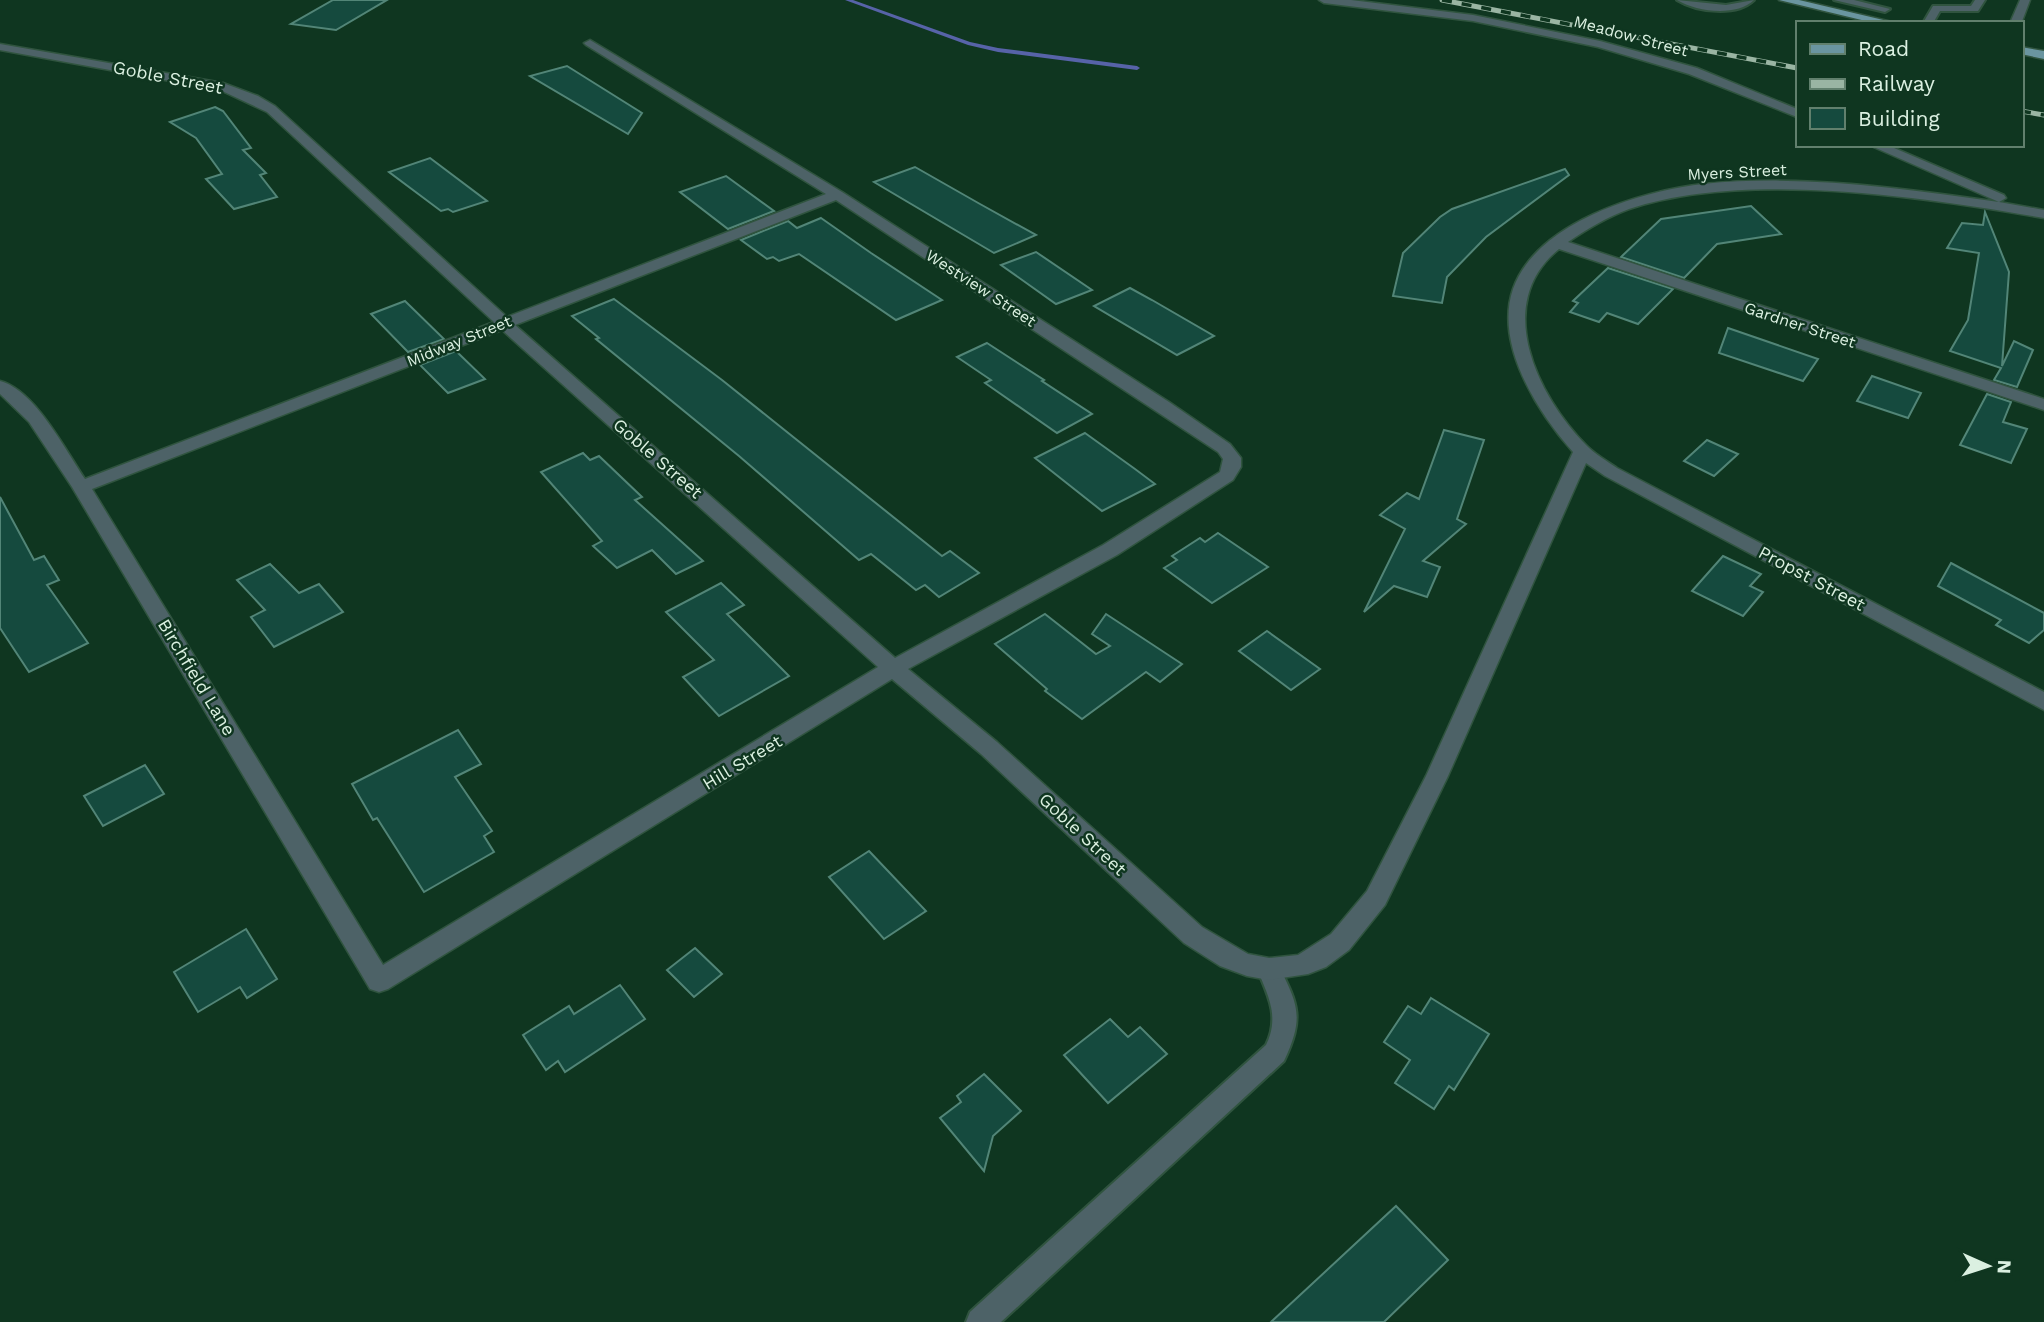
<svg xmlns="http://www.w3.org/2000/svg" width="2044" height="1322" font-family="'Work Sans',sans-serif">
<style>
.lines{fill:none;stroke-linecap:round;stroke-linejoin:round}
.stream{fill:#5763a8;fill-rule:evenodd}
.building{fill:#154a3e;stroke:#528577;stroke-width:2}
.lane-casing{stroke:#30543f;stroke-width:4}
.street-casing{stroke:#30543f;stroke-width:3}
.primary-casing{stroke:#30543f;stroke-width:3}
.lane{fill:#4d6267;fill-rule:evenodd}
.street{fill:#4d6267;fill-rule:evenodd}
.primary{fill:#6a95a0;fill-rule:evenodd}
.rail-casing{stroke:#9ab5a3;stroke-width:5}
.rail{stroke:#0f3620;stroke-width:3.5;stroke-dasharray:10;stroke-linecap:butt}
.labels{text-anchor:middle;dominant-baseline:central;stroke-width:5;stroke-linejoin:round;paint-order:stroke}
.far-street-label{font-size:16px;fill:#dbf0e1;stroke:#0f3620}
.street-label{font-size:18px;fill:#dbf0e1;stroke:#0f3620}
</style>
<rect width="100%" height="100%" fill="#0f3620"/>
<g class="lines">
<!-- stream -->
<polygon class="stream" points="845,0 853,0 970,42 998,48 1137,66 1140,68 1137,70 998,52 968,45"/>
</g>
<!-- building -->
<g class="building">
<polygon points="333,0 387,0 336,30 291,24"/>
<polygon points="567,66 642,113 628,134 530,76"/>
<polygon points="215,107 223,111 251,148 243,150 266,173 260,175 277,197 234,209 206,179 222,174 196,138 170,122"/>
<polygon points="430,158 487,201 453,212 448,209 441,211 389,172"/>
<polygon points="915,167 980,204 1036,235 994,253 874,182"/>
<polygon points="1565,169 1569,175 1486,237 1447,277 1442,303 1393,296 1403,253 1440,217 1452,209"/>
<polygon points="726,176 774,211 728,229 680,192"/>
<polygon points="1751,206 1781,234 1717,244 1684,278 1621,257 1661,219"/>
<polygon points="1985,212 2009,272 2002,366 2014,341 2033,350 2017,387 1994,380 2001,368 1950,351 1968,320 1979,253 1947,248 1962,223 1983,225"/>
<polygon points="821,218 871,253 942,300 896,320 799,254 779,261 773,257 767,259 741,240 788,221 797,228"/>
<polygon points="1036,252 1092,290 1056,304 1001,265"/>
<polygon points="1608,268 1673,289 1638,324 1607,313 1599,322 1570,312 1578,303 1573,301"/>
<polygon points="1130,288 1152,300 1214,336 1177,355 1094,306"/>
<polygon points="614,299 722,380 942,556 950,551 979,573 939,597 925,585 916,590 871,554 859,560 739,456 596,339 599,338 572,316"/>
<polygon points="405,301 444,339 408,352 371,314"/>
<polygon points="1728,328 1818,359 1803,381 1719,353"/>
<polygon points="987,343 1044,380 1042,381 1092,414 1057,433 985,383 991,380 957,357"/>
<polygon points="456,351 485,379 448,393 420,365"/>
<polygon points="1872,376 1921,393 1908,418 1857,401"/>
<polygon points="1987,394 2011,402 2003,422 2027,429 2011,463 1960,445"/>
<polygon points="1444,430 1484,440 1457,519 1466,524 1423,561 1440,567 1427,597 1394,586 1364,612 1405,529 1380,515 1407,493 1419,499"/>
<polygon points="1085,433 1135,469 1155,484 1102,511 1035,458"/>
<polygon points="1707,440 1738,454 1714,476 1684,461"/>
<polygon points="583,453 590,460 599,456 642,497 635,500 703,561 676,574 652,550 617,568 593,546 602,541 541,472"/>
<polygon points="0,497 34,560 44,556 59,580 47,585 88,643 29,672 0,628"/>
<polygon points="1218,533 1268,567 1212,603 1164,568 1177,560 1172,556 1200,538 1205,542"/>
<polygon points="1723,556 1761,574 1750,586 1763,592 1743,616 1692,591"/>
<polygon points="1951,563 2044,613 2044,630 2029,643 1996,625 2001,620 1938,586"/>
<polygon points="270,564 299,593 319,584 343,612 274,647 251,617 265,610 237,580"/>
<polygon points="721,583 744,605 727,614 789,676 719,716 683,677 714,660 666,612"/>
<polygon points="1045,614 1096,654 1110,646 1092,634 1106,614 1182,664 1160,682 1146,672 1082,719 1045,691 1047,689 995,644"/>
<polygon points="1267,631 1320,669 1291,690 1239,651"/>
<polygon points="458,730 481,764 455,777 492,831 484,836 494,852 424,892 377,818 373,820 352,784"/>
<polygon points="145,765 164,794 103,826 84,796"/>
<polygon points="869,851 926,911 884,939 829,877"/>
<polygon points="246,929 277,979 247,998 240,987 198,1012 174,972"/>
<polygon points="695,948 722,974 694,997 667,970"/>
<polygon points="620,985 645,1019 565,1072 558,1061 546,1070 523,1035 569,1006 574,1014"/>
<polygon points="1431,998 1489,1034 1454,1090 1449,1086 1434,1109 1395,1083 1410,1060 1384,1042 1408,1006 1421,1014"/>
<polygon points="1110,1019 1128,1037 1140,1027 1167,1054 1108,1103 1064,1055"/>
<polygon points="984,1074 1021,1111 993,1136 984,1171 940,1118 961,1102 957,1096"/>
<polygon points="1396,1206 1448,1260 1384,1322 1271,1322"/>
</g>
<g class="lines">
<defs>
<g id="lane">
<path d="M 1677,0 L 1726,5 L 1754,0 C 1736,17 1697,12 1677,0 Z"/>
<polygon points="1834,0 1854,0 1890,9 1885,12"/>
<polygon points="1975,0 1985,0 1978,11 1940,11 1933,23 1923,23 1933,6 1971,6"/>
<path d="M 1269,959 L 1277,962 C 1298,1005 1305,1016 1284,1061 L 1001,1322 L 966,1322 L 970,1312 L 1266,1045 C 1280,1017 1268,995 1257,969 L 1261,962 Z"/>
</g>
<g id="street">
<polygon points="1319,0 1351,0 1473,15 1600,41 1697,68 1797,109 1797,117 1689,74 1598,47 1473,21 1324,3"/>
<polygon points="2020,0 2030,0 2021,24 2010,23"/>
<path d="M 590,40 L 842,192 L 1169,402 L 1230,444 L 1241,458 L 1241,467 L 1233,480 L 1117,555 L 908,669 L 997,742 L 1202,927 L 1248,954 L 1269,958 L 1298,955 L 1331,934 L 1367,891 L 1426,776 L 1573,452 C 1538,413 1494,344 1513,289 C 1536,223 1640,191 1703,184 C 1800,174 1902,188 1999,202 L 1869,145 L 1887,145 L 2004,195 L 2006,198 L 1999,202 L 2044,210 L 2044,218 C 1925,197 1744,170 1629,209 C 1607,217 1587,229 1568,242 L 2044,399 L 2044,410 L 1559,249 C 1492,303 1537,396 1587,446 C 1596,455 1607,461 1617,468 L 2044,692 L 2044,710 L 1605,476 L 1586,463 L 1448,776 L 1385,905 L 1349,950 L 1326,967 L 1308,974 L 1269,980 L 1247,976 L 1220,966 L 1184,943 L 981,754 L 892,679 L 388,989 L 379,992 L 370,989 L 72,487 L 29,422 L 0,394 L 0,381 C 35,390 66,451 85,479 L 494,322 L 267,112 L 220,90 L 0,50 L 0,44 L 223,83 L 258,96 L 275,106 L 507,317 L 826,194 L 586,45 L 584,43 ZM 836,200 L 1218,452 L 1223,459 L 1220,472 L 1103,545 L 895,658 L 515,325 ZM 502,330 L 878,667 L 383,965 L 92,489 Z"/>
</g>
<g id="primary">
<polygon points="1779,0 1799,0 1896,23 1874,23"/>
<polygon points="2021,47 2044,51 2044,59 2021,54"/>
</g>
</defs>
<!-- lane casing -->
<use href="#lane" class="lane-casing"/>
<!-- street casing -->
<use href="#street" class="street-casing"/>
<!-- primary casing -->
<use href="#primary" class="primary-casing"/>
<!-- lane -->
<use href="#lane" class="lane"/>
<!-- street -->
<use href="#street" class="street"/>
<!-- primary -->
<use href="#primary" class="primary"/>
<defs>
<g id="rail">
<polyline points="1442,0 1797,68"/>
<polyline points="2021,111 2044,115"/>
</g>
</defs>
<!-- rail casing -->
<use href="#rail" class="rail-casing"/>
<!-- rail -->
<use href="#rail" class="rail"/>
</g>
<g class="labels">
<!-- far-street labels -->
<g class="far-street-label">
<text transform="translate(1631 36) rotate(15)">Meadow Street</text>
<text transform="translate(1737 172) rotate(-3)">Myers Street</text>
<text transform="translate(981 288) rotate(33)">Westview Street</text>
<text transform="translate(1800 325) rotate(18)">Gardner Street</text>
<text transform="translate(459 341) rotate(-22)">Midway Street</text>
</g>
<!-- street labels -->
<g class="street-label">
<text transform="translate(168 77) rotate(11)">Goble Street</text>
<text transform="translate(658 458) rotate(41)">Goble Street</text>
<text transform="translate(1812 578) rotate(28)">Propst Street</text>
<text transform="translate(197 677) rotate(59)">Birchfield Lane</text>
<text transform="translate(742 762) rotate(-31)">Hill Street</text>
<text transform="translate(1083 834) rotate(43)">Goble Street</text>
</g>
</g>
<!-- legend -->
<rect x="1796" y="21" width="228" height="126" fill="#0f3620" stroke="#61806d" stroke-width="2"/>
<rect x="1810" y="44" width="35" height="10" fill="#6a95a0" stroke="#61806d" stroke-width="2"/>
<text x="1858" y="56" font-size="21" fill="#dbf0e1">Road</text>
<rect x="1810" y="79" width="35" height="10" fill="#9ab5a3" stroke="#61806d" stroke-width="2"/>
<text x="1858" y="91" font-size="21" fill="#dbf0e1">Railway</text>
<rect x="1810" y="108" width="35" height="21" fill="#154a3e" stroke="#61806d" stroke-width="2"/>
<text x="1858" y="126" font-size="21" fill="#dbf0e1">Building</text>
<!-- north arrow -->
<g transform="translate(1988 1266) rotate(93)" stroke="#0f3620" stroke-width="5" paint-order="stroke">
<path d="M0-5L12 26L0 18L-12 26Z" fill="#dbf0e1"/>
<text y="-10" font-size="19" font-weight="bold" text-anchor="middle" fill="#dbf0e1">N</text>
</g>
</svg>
